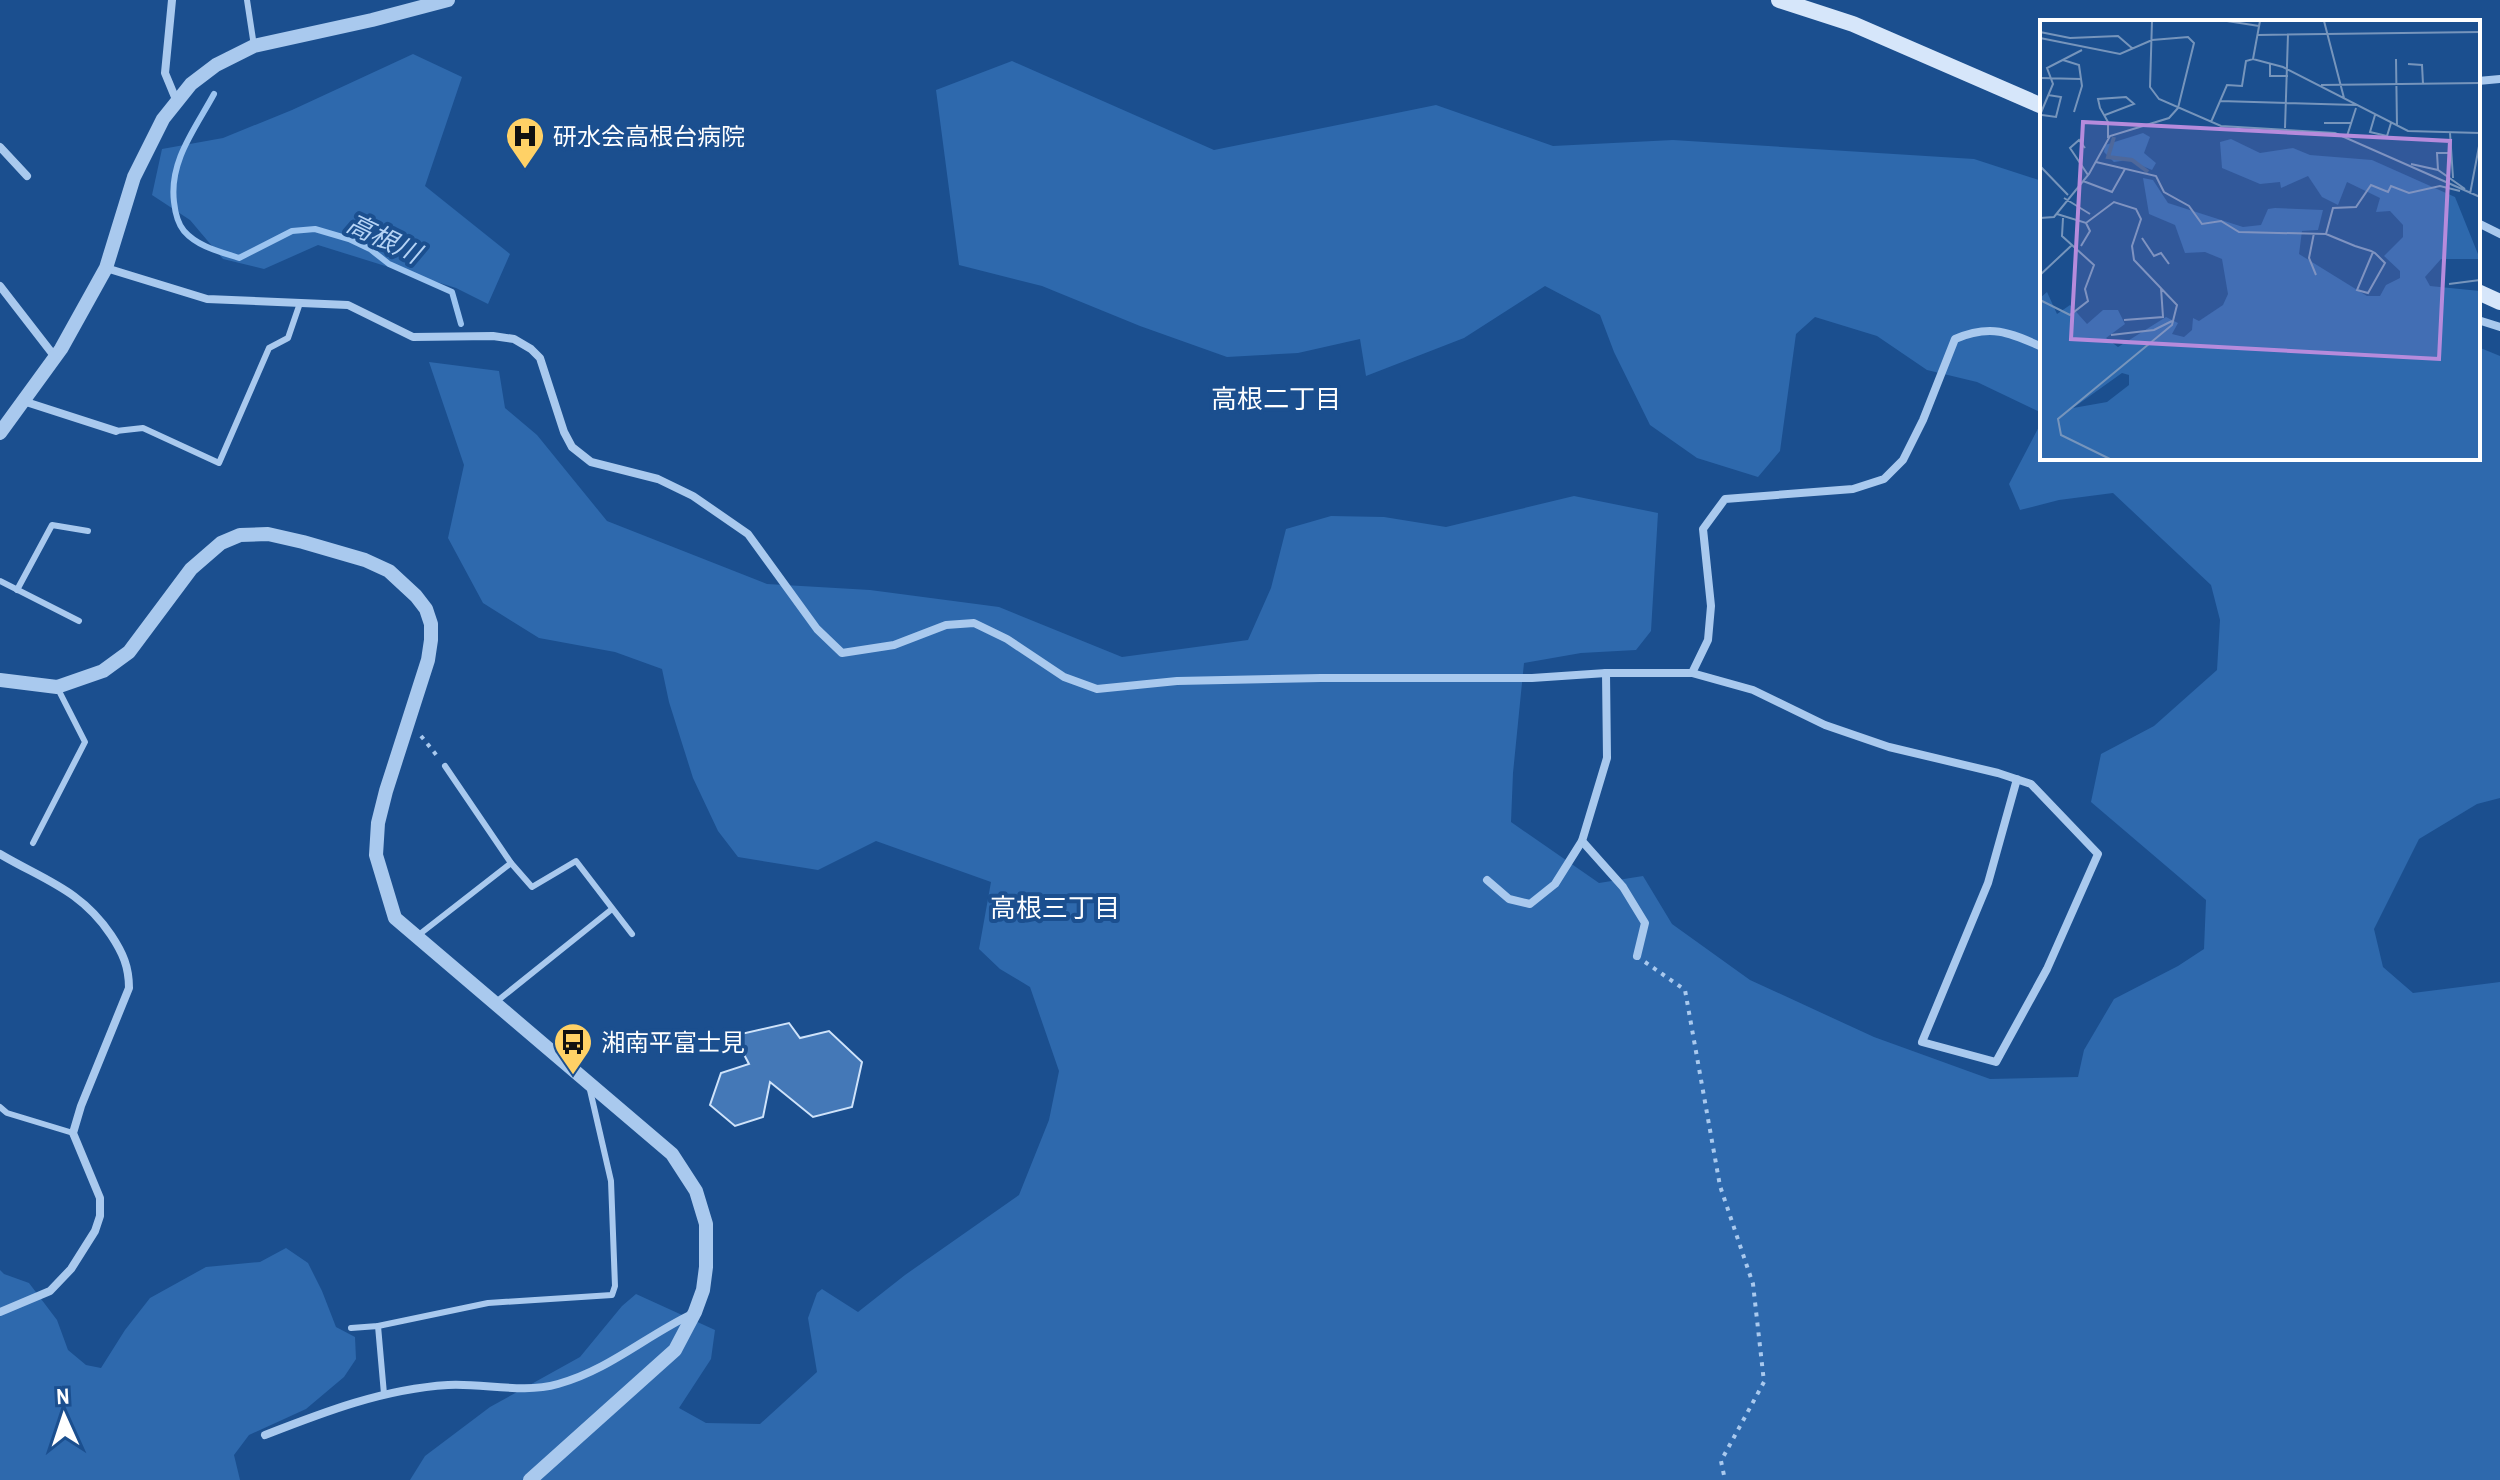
<svg xmlns="http://www.w3.org/2000/svg" width="2500" height="1480" font-family="'Archivo Narrow','Noto Sans JP',sans-serif">
<style>
.green{fill:#2e69ad}
.lines{fill:none;stroke-linecap:round;stroke-linejoin:round}
.stream{stroke:#9cc4f0;stroke-width:6}
.building{fill:#4478b7;stroke:#cfe3fa;stroke-width:2}
.path{stroke:#a9c9ee;stroke-width:4;stroke-dasharray:4 6;stroke-linecap:butt}
.service{stroke:#a9c9ee;stroke-width:6}
.minor{stroke:#a9c9ee;stroke-width:8}
.tertiary{stroke:#a9c9ee;stroke-width:14}
.secondary{stroke:#d6e6fa;stroke-width:16}
.labels{text-anchor:middle;dominant-baseline:central;stroke-width:8;stroke-linejoin:round;paint-order:stroke}
.poi-label{font-size:24px;fill:#fff;stroke:#1b4f8f;text-anchor:start}
.water-label{font-size:26px;font-style:italic;fill:#b5d3f5;stroke:#1b4f8f}
.neighbourhood-label{font-size:26px;fill:#fff;stroke:#1b4f8f}
.inset-river{fill:none;stroke:#3c6290;stroke-width:4}
.inset-road{fill:none;stroke:#7695bc;stroke-width:2}
.view{fill:#b68bdc;fill-opacity:0.15;stroke:#b68bdc;stroke-width:4}
.inset-edge{fill:none;stroke:#fff;stroke-width:4}
</style>
<rect width="100%" height="100%" fill="#1b4f8f"/>
<g class="green">
<polygon points="413,54 462,77 425,186 510,254 488,304 456,288 318,245 264,269 223,259 190,220 152,195 162,149 223,138 292,110"/>
<polygon points="1012,61 1214,150 1436,105 1553,146 1673,140 1974,159 2042,181 2042,413 1977,382 1927,370 1877,336 1815,317 1796,334 1780,451 1758,477 1697,458 1650,425 1614,352 1600,315 1545,286 1464,338 1366,376 1360,339 1298,353 1227,357 1140,326 1042,286 959,265 936,90"/>
<polygon points="2478,347 2500,356 2500,798 2477,804 2419,839 2374,929 2383,967 2413,993 2500,982 2500,1480 410,1480 425,1456 490,1407 580,1357 622,1306 636,1294 715,1330 711,1359 679,1408 706,1423 760,1424 817,1372 808,1318 817,1293 822,1289 858,1312 905,1275 1019,1195 1049,1120 1059,1071 1030,987 1000,969 979,949 991,882 876,841 818,870 738,857 718,831 693,778 669,702 662,669 615,652 539,638 483,603 448,538 464,465 429,362 499,371 505,408 537,435 607,521 767,584 870,590 999,607 1122,657 1248,640 1271,588 1286,529 1331,516 1384,517 1446,527 1574,496 1658,513 1651,631 1636,650 1581,653 1524,663 1513,773 1511,822 1599,883 1643,876 1672,924 1750,980 1874,1037 1990,1079 2078,1077 2084,1050 2114,999 2178,966 2204,949 2206,900 2091,802 2101,754 2154,726 2217,670 2220,620 2211,585 2113,493 2059,500 2020,510 2009,484 2042,421 2042,458 2478,458"/>
<polygon points="286,1248 308,1263 322,1291 336,1327 355,1337 356,1359 344,1377 306,1409 249,1435 234,1455 240,1480 0,1480 0,1270 4,1274 29,1283 57,1320 68,1350 86,1365 101,1368 125,1330 150,1298 206,1267 260,1262"/>
</g>
<g class="lines">
<path class="stream" d="M214,94C195,129 169,161 174,202C175,211 178,224 184,231C198,247 221,252 239,258L292,231L315,229L349,239L370,249L389,264L452,292L461,324"/>
</g>
<polygon class="building" points="789,1023 800,1038 829,1031 862,1062 852,1107 813,1117 770,1082 763,1117 735,1126 710,1105 721,1073 749,1064 740,1047 741,1034"/>
<g class="lines">
<g class="path">
<polyline points="421,736 438,757"/>
<polyline points="1645,962 1685,990 1720,1186 1753,1284 1764,1382 1721,1461 1725,1480"/>
</g>
<g class="service">
<polyline points="247,0 254,46"/>
<polyline points="116,431 143,428 219,463 269,348 288,338 300,303"/>
<polyline points="0,581 79,621"/>
<polyline points="17,590 52,525 88,531"/>
<polyline points="445,766 511,863 532,887 576,861 632,934"/>
<polyline points="33,843 85,742 57,687"/>
<polyline points="416,937 511,863"/>
<polyline points="496,1002 612,909"/>
<polyline points="0,1107 7,1113 73,1133"/>
<polyline points="378,1326 384,1394"/>
<polyline points="351,1328 378,1326 488,1303 612,1295 615,1286 611,1181 590,1090"/>
</g>
<g class="minor">
<polyline points="172,0 165,73 177,102"/>
<polyline points="2478,81 2500,79"/>
<polyline points="0,147 27,176"/>
<polyline points="2478,223 2500,234"/>
<path d="M106,268L207,299L348,305L413,337L493,336L514,339L531,349L540,358L564,432L572,447L591,462L658,479L693,496L748,534L817,629L842,653L894,645L946,625L974,623L1007,639L1064,677L1097,689L1177,681L1321,678H1532L1606,673H1692L1708,640L1711,606L1703,529L1725,499L1853,489L1884,479L1903,460L1923,420L1955,339C1990,324 2009,332 2042,347"/>
<polyline points="0,286 55,357"/>
<polyline points="2478,320 2500,327"/>
<polyline points="23,401 116,431"/>
<polyline points="1606,673 1607,758 1582,841 1623,887 1645,923 1637,956"/>
<polyline points="1692,673 1753,690 1825,725 1889,747 1998,773 2031,784 2098,854 2047,969 1996,1062 1922,1042 1988,883 2017,779"/>
<path d="M0,854C44,880 81,890 111,935C123,953 129,967 129,988L81,1106L73,1133L100,1198V1216L95,1231L71,1269L50,1291L0,1312"/>
<polyline points="1487,880 1509,899 1530,904 1555,884 1582,841"/>
<path d="M265,1435C324,1412 383,1389 448,1385C484,1383 523,1394 558,1384C609,1370 647,1335 694,1313"/>
</g>
<g class="tertiary">
<polyline points="0,433 61,349 106,268 134,177 163,119 191,84 216,65 254,46 372,20 448,0"/>
<polyline points="0,680 57,687 103,671 129,652 191,569 221,543 240,535 268,534 303,542 365,560 389,571 416,596 426,609 431,624 431,640 428,660 386,791 378,823 376,855 395,918 672,1154 696,1191 706,1224 706,1267 703,1290 695,1312 675,1350 530,1480"/>
</g>
<g class="secondary">
<polyline points="1779,0 1853,24 2042,106"/>
<polyline points="2478,292 2500,302"/>
</g>
</g>
<defs>
<g id="hospital-pin" transform="scale(2)"><path d="M0 17L-7.5 6A9.5 9.5 0 1 1 7.5 6Z" fill="#ffd166" stroke="#1b4f8f"/><path d="M-5-5h3v3.5h4V-5h3V5h-3V1.5h-4V5h-3Z" fill="#111"/></g>
<g id="bus-pin" transform="scale(2)"><path d="M0 17L-7.5 6A9.5 9.5 0 1 1 7.5 6Z" fill="#ffd166" stroke="#1b4f8f"/><path d="M-5-6H5V4H4V6H2V4H-2V6H-4V4H-5ZM-3.5-4V0h7V-4ZM-3.5 1.2v1.5H-2V1.2ZM2 1.2v1.5H3.5V1.2Z" fill="#111"/></g>
</defs>
<g fill-rule="evenodd">
<use href="#hospital-pin" x="525" y="136"/>
<use href="#bus-pin" x="573" y="1042"/>
</g>
<g class="labels">
<g class="poi-label">
<text x="553" y="136">研水会高根台病院</text>
<text x="601" y="1042">湘南平富士見</text>
</g>
<g class="water-label">
<text transform="translate(384 238) rotate(26)">高根川</text>
</g>
<g class="neighbourhood-label">
<text x="1276" y="398">高根二丁目</text>
<text x="1055" y="907">高根三丁目</text>
</g>
</g>
<g transform="translate(2040 20)">
<rect width="440" height="440" fill="#1b4f8f"/>
<path d="M103,113L110,117L104,133L116,143L112,150L88,140L74,142L64,132L65,125ZM191,119L220,133L253,128L270,135L332,140L415,177L440,239H401L385,257L390,266L440,271V439H0V278L7,272L17,294L30,285L47,304L63,290H78L85,304L66,318L78,327L126,297L138,303L132,314L144,317L152,310L153,298L159,301L183,285L188,274L182,239L165,232L145,233L135,205L109,194L103,158L113,160L128,183L203,207L221,205L228,189L235,188L283,190L278,210L262,211L259,234L327,276H340L346,265L360,258V251L344,236L363,217V205L350,191L336,192L340,178L307,162L298,185L282,177L268,156L241,168L240,162L220,164L182,148L180,122ZM82,353L89,355V365L67,382L33,388Z" fill="#2e69ad" fill-rule="evenodd"/>
<path class="inset-river" d="M74,117L68,137L92,140L108,152"/>
<path class="inset-road" d="M112,1L110,67L119,79L181,106L295,113L440,177M187,1L219,6M284,1L304,78M0,12L30,18L78,16L93,29M218,15L440,12M0,18L80,34L112,20L148,17L154,23L138,88L129,98L70,116L49,154L14,197L0,198M213,39L220,1M356,39L357,106M23,40L39,45L42,66L34,92M230,43V56H248M368,44L382,45L383,64M0,58L41,59M281,65L440,63M180,81L316,85M0,95L13,64L7,48L42,30M2,95L16,97L21,77L8,75M65,95L94,84L86,77L58,79L60,88L68,102V118M335,95L330,112L347,116L351,103M171,102L187,65L202,66L206,41L213,39L243,47L368,111L440,113M284,103H311M245,108L248,14M410,113L413,158M307,116L316,88M45,128L39,120L30,128L48,155M56,142L116,156L124,172L149,186L162,204L181,201L199,212L286,214L293,188L316,187L331,165L348,172L351,166L369,173L400,166L420,171M371,144L398,150L425,169M0,146L28,175M398,150L397,133H411M43,161L72,172L85,149M430,174L440,121M24,178L50,194M17,194L46,203L74,182L96,189L101,199L92,226L94,240L137,285L132,305L18,399L21,415L70,439M274,213L269,238L276,255M286,214L315,226L331,231L335,233L345,243L328,273L317,270L333,232M102,218L114,236L121,233L129,244M41,226L50,211L46,203M0,255L32,225M409,264L440,260M0,280L30,295L48,281L45,269L54,245L22,216L23,198M84,300L123,297L121,268M71,315L114,310L132,301"/>
<path class="view" d="M43,102L410,121L399,339L31,319Z"/>
<rect width="440" height="440" class="inset-edge"/>
</g>
<g transform="translate(64 1416) rotate(357)" stroke="#1b4f8f" stroke-width="6" paint-order="stroke">
<path d="M0-6L14 30L0 20L-14 30Z" fill="#ffffff"/>
<text y="-12" font-size="22" font-weight="bold" text-anchor="middle" fill="#ffffff">N</text>
</g>
</svg>
